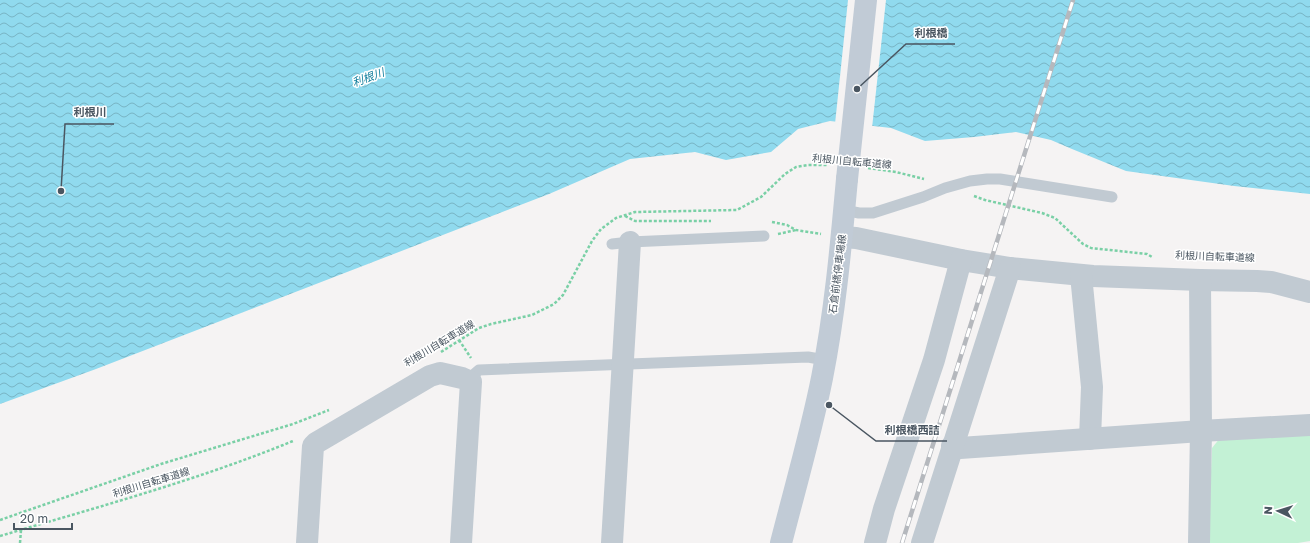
<svg xmlns="http://www.w3.org/2000/svg" width="1310" height="543" font-family="'Golos Text','Noto Sans JP',sans-serif">
<style>
.green{fill:#c3f1d5}
.water{fill:url(#water-waves)}
.pier{fill:#f5f3f3}
.lines{fill:none;stroke-linecap:round;stroke-linejoin:round}
.path{stroke:#7ad0a6;stroke-width:2.5;stroke-dasharray:3 2;stroke-linecap:butt}
.service{stroke:#c1cad2;stroke-width:11}
.minor{stroke:#c1cad2;stroke-width:22}
.secondary{stroke:#c1cbd6;stroke-width:22}
.rail-casing{stroke:#b5b8bd;stroke-width:4.5}
.rail{stroke:#fff;stroke-width:3;stroke-dasharray:9;stroke-linecap:butt}
.secondary-bridge{stroke:#c1cbd6;stroke-width:22}
.labels{text-anchor:middle;dominant-baseline:central;stroke-width:3;stroke-linejoin:round;paint-order:stroke}
.street-label{font-size:10px;fill:#4a5661;stroke:#fff}
.water-label{font-size:11px;font-style:italic;fill:#0c7c9b;stroke:#fff}
.leader{fill:none;stroke:#4a5661;stroke-width:1.5}
.callout-dot{fill:#4a5661;stroke:#fff;stroke-width:1.5}
.callout-label{font-size:11px;text-anchor:middle;font-weight:bold;fill:#4a5661;stroke:#fff;stroke-width:3;stroke-linejoin:round;paint-order:stroke}
</style>
<defs>
<pattern id="water-waves" width="16" height="10" patternUnits="userSpaceOnUse"><rect width="16" height="10" fill="#90daee"/><path d="M0 5q4-4 8 0t8 0" fill="none" stroke="#78b4c4"/></pattern>
</defs>
<rect width="100%" height="100%" fill="#f5f3f3"/>
<polygon class="green" points="1310,432 1310,541 1298,543 1208,543 1212,448 1220,438"/>
<polygon class="water" points="0,0 1310,0 1310,194 1234,186 1126,171 1072,149 1051,140 1016,132 974,137 925,141 891,128 830,121 798,129 771,152 726,160 695,152 630,159 549,194 96,369 0,404"/>
<polygon class="pier" points="848,0 886,0 872,128 835,124"/>
<g class="lines">
<g class="path">
<polyline points="868,168 896,172 924,179"/>
<polyline points="974,196 985,200 1042,213 1055,218 1083,244 1091,248 1147,254 1152,257"/>
<polyline points="625,216 635,221 711,221"/>
<polyline points="772,222 787,225 796,230 821,234"/>
<polyline points="778,234 796,230"/>
<polyline points="459,340 471,358"/>
<polyline points="441,352 479,328 491,324 532,315 554,304 563,295 592,241 601,229 616,218 635,212 737,210 761,197 785,174 796,167 808,165 827,165"/>
<polyline points="0,520 161,464 293,424 329,410"/>
<path d="M0,536C98,507 198,480 293,441"/>
<polyline points="20,543 21,530"/>
</g>
<g class="service">
<polyline points="844,210 859,213 873,213 923,197 945,188 970,181 987,179 1000,179 1112,197"/>
<polyline points="612,244 630,242 764,236"/>
<polyline points="471,382 472,376 479,370 808,357 825,360"/>
</g>
<g class="minor">
<polyline points="842,237 856,238 961,260 1010,268 1093,276 1200,280 1257,281 1271,282 1310,292"/>
<polyline points="1081,275 1092,387 1090,439"/>
<polyline points="952,446 960,448 1201,431 1310,425"/>
<polyline points="307,543 313,446 316,443 430,376 440,373 462,378 471,382 461,543"/>
<polyline points="612,543 630,242"/>
<polyline points="875,543 884,509 934,360 961,260"/>
<polyline points="922,543 1010,268"/>
<polyline points="1199,543 1201,431 1200,280"/>
</g>
<path class="secondary" d="M781,543C795,488 811,433 822,378C835,313 841,245 847,179"/>
<g class="rail-casing">
<polyline id="rail" points="902,543 1073,0"/>
</g>
<use href="#rail" class="rail"/>
<polyline class="secondary-bridge" points="847,179 866,0"/>
</g>
<g class="labels">
<g class="street-label">
<text transform="translate(852 161) rotate(5)">利根川自転車道線</text>
<text transform="translate(1215 256) rotate(2)">利根川自転車道線</text>
<text transform="translate(837 274) rotate(-83)">石倉前橋停車場線</text>
<text transform="translate(439 343) rotate(-31)">利根川自転車道線</text>
<text transform="translate(151 482) rotate(-17)">利根川自転車道線</text>
</g>
<g class="water-label">
<text transform="translate(368 77) rotate(-20)">利根川</text>
</g>
</g>
<path class="leader" d="M857 89L906 44H955M61 191L65 124H114M829 405L876 441H947"/>
<g class="callout-dot">
<circle cx="857" cy="89" r="4"/>
<circle cx="61" cy="191" r="4"/>
<circle cx="829" cy="405" r="4"/>
</g>
<g class="callout-label">
<text x="931" y="37">利根橋</text>
<text x="90" y="116">利根川</text>
<text x="912" y="434">利根橋西詰</text>
</g>
<g transform="translate(1278 511) rotate(274)" stroke="#ffffff" stroke-width="3" paint-order="stroke">
<path d="M0-3L7 15L0 10L-7 15Z" fill="#4a5661"/>
<text y="-6" font-size="11" font-weight="bold" text-anchor="middle" fill="#4a5661">N</text>
</g>
<path d="M14 523v6h58v-6" fill="none" stroke="#4a5661" stroke-width="2"/>
<text x="20" y="523" font-size="12" fill="#4a5661" stroke="#ffffff" stroke-width="3" paint-order="stroke">20 m</text>
</svg>
